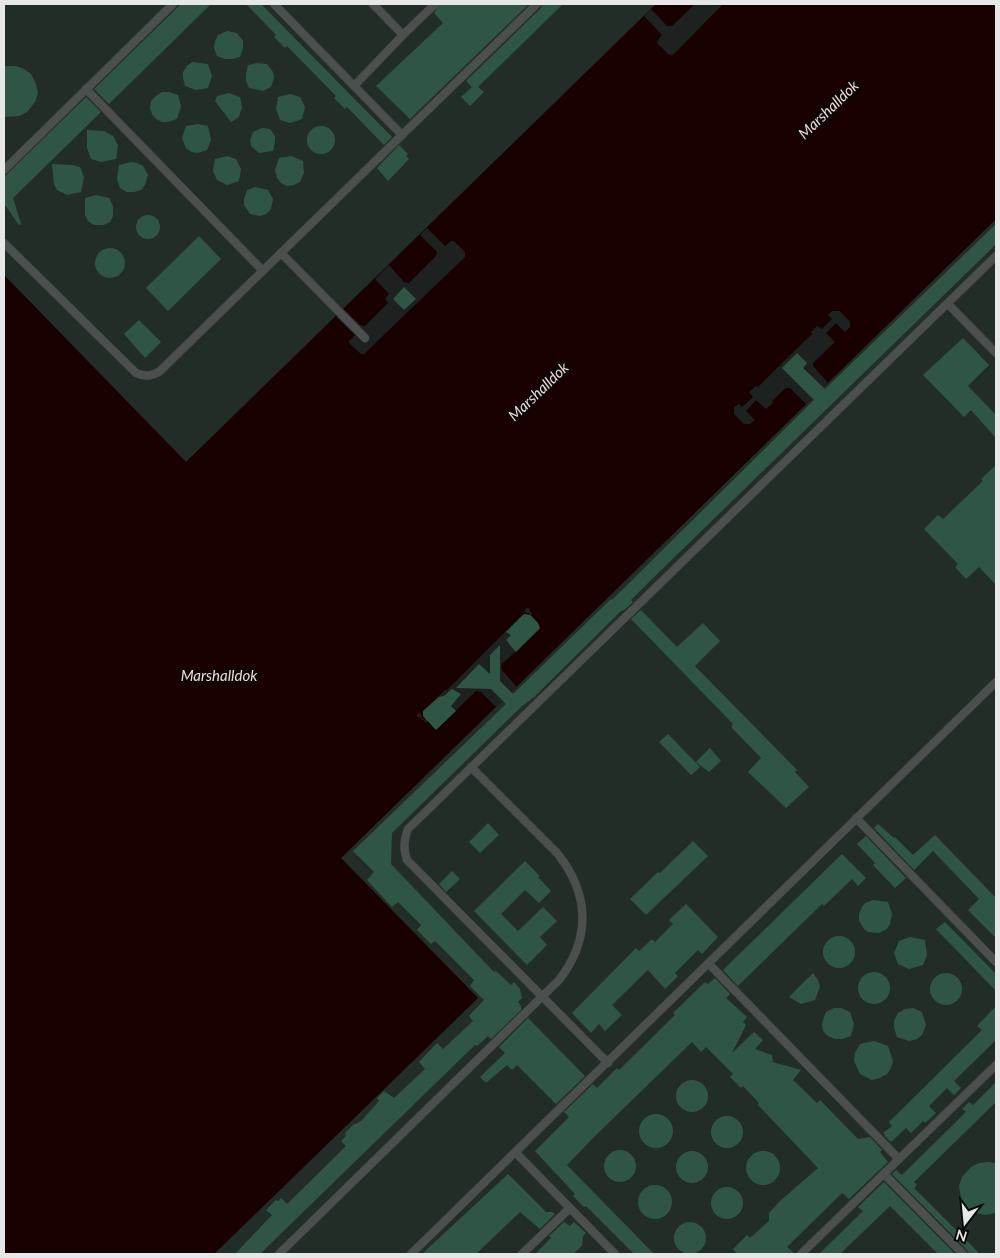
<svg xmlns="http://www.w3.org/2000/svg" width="1000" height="1258" font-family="Lato,sans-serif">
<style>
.built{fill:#232d28}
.water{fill:#190001}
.pier{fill:#1d211f}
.building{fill:#2f5645}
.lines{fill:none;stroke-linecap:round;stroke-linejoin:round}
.lane-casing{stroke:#393c3a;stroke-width:9}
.lane{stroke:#4b4f4d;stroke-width:8}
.labels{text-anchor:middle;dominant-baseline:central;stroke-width:4;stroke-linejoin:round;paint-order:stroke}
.water-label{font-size:15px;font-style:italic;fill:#f5d7d5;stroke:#090a0a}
</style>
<rect width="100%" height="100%" fill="#1d211f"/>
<g class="built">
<polygon points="4,4 656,4 186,462 4,275"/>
<polygon points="996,219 996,1254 214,1254 478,998 341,858"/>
</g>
<polygon class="water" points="656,4 996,4 996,219 341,858 478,998 214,1254 4,1254 4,275 186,462"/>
<g class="pier">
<polygon points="695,4 723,4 677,51 672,55 668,54 657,43 658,40 662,35 644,16 651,9 667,26 672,26"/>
<polygon points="427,228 445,246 451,241 454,241 465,252 465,257 364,354 361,354 349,343 349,341 355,335 336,317 344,309 360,325 365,326 388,303 385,299 389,294 375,279 389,265 404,282 409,283 436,256 437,252 420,235"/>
<polygon points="832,311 840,311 850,322 850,327 845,332 836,323 826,333 835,342 813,363 813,366 828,383 806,404 790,388 786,388 772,401 773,403 766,409 756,400 746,411 755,420 750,424 744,424 734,414 734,407 739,404 742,407 753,397 749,392 756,386 758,387 787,358 812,334 811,332 817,326 822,329 832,319 828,315"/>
<polygon points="528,607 532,614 531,615 538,623 539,630 501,665 502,670 517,687 496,707 481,692 476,691 438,728 436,729 428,721 426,723 421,718 416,716 420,712 421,716 426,721 423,716 423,711 445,690 447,690 519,618 524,614 530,615 524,611"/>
</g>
<g class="building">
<polygon points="181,4 211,4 109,104 94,89"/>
<polygon points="246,4 261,4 392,137 384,145 347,107 345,109 334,98 336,96 287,46 285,48 274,37 276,35"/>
<polygon points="440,4 529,4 410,119 376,86 443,23 434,13"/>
<polygon points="542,4 563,4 478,87 484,92 470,106 461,97 472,87 466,81 541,8"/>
<polygon points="227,31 237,33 243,41 243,48 240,57 232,59 225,59 217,56 214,48 215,41 218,35"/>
<polygon points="192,62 208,64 212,76 208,88 196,90 185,86 183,78 183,72 187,66"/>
<polygon points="257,63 267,64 273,72 274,78 271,87 263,91 249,88 246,81 246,74 248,65"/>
<polygon points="4,66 16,66 24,69 31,74 36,84 38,93 35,102 27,112 19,116 4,117"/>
<polygon points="162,92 169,92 178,95 181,107 177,119 168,122 162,122 156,119 152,114 150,108 151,101 156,96"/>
<polygon points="229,93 240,97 242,107 239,117 231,122 215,101 217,96"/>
<polygon points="290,94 300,97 305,107 302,119 290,123 280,120 276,109 278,97"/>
<polygon points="86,97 101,112 13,198 21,224 19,225 5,205 4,207 4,177"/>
<polygon points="198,124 208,126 211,140 207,150 198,153 191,152 186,148 182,138 186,126"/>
<circle cx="321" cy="140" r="14"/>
<polygon points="262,128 270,129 275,136 275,141 273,151 259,153 251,146 250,141 253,132"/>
<polygon points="87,130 104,131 113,136 118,145 116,159 101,162 91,159 87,148"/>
<polygon points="399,145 408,154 406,156 409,159 388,181 377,168"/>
<polygon points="227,156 236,159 241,169 239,181 227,185 217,180 213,171 215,159"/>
<polygon points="291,156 303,161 304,173 300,182 294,185 287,186 281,183 277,178 275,170 279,158"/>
<polygon points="131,162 137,163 143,166 148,175 145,185 141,190 134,192 127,192 120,188 117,179 119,165"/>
<polygon points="52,164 72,165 80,167 84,177 81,192 67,195 57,190 54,184"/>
<polygon points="255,187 268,190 273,199 271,209 266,214 260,216 250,214 244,205 244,199 247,190"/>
<polygon points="96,195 109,198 113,206 113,216 110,222 104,225 94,225 88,221 85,215 85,198"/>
<circle cx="148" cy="227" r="12"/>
<polygon points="996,224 996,244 983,257 652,579 631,600 633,602 623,611 622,610 534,697 521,707 392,833 391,864 494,972 496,971 511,985 514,982 520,989 522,998 518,1002 521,1006 521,1010 491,1039 488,1036 477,1046 475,1045 260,1254 235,1254 272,1215 266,1210 276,1200 278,1201 281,1198 287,1204 346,1146 341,1141 346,1136 345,1133 354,1124 356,1124 362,1120 379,1101 377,1098 384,1091 394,1098 425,1069 419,1062 437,1043 443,1049 473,1021 469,1016 484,1000 470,986 474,980 435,941 431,944 417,930 421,925 398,902 392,907 367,880 374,872 353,851 506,704 491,689 456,688 479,664 490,674 490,655 500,645 500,681 513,694 611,599 612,600 814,400 782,368 797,353 807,363 803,368 825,389"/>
<polygon points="199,236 221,259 168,311 146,288"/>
<circle cx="110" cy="263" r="15"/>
<polygon points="404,287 416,299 404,310 393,299"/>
<polygon points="139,320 161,342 145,358 124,334"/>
<polygon points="963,338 989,365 968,386 996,415 996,438 971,410 964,417 923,375"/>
<polygon points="996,465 996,585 979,567 966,579 955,567 958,564 924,529 938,515 943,519 983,481 981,479"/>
<polygon points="641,610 677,647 703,623 720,641 695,666 797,770 795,772 809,787 786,808 748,772 761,758 731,727 733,724 631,619"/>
<polygon points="524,614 530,615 538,623 540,628 516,652 506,640 511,635 506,632"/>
<polygon points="452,689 461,694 451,706 456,711 436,730 423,716 423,711 439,697 444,696"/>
<polygon points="668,734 700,767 691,775 659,742"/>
<polygon points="710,748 721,761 709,772 696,762"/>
<polygon points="488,823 499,835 480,853 469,842"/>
<polygon points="878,824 894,838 895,837 913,855 935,835 996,898 996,938 968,910 979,899 933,851 914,870 874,828"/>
<polygon points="866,836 906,878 895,888 873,865 875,863 857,844"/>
<polygon points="693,841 708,856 646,915 630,899 658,872 660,873"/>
<polygon points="842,854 866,878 858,886 852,879 824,906 822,904 738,986 723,970"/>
<polygon points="525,861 540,876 538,877 551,891 539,903 525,890 501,914 518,931 543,907 557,921 540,937 547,945 527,965 474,911"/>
<polygon points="452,871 460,879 446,892 439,884"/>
<polygon points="873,900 888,902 892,914 890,924 887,929 879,933 868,932 864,929 859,921 859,914 862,907 865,903"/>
<polygon points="686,904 718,937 702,954 698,950 675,973 678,976 665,989 648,970 612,1005 622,1015 605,1031 599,1024 591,1033 572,1013 636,948 639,951 652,939 655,942 673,924 669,920"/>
<polygon points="945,922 996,974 996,991 936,929"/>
<circle cx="839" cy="952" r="16"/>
<polygon points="910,937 925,940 927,955 923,965 909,969 898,964 894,953 899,941"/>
<circle cx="874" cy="988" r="16"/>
<circle cx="946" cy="989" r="16"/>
<polygon points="813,973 818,980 820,987 815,1000 801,1004 789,997"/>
<polygon points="715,978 730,994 726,998 747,1017 743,1022 746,1025 732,1053 754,1032 763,1040 755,1049 772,1055 773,1062 801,1070 793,1080 817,1103 820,1100 858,1139 870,1137 882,1150 880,1152 888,1162 849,1199 842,1193 787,1247 795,1254 737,1254 733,1249 747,1235 750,1238 769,1221 769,1213 780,1201 818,1168 758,1105 759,1103 743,1086 741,1088 730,1077 733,1074 706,1047 701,1052 692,1042 594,1137 567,1165 654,1254 634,1254 586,1206 584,1207 573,1196 575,1194 535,1151 569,1117 564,1112 593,1084 597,1088 617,1068 619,1070 675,1015 673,1013 705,982 708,984"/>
<polygon points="996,1006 996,1040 954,1081 961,1088 954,1095 947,1088 929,1106 936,1113 925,1123 923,1121 911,1133 906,1128 891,1142 884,1135 886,1135 883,1133 892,1126 889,1122 982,1030 977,1026"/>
<polygon points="834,1008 841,1008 850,1012 854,1024 851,1036 842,1039 835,1039 828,1036 823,1031 822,1024 824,1017 826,1012"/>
<polygon points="913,1008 922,1012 926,1025 922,1035 917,1039 909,1041 897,1037 894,1028 894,1021 898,1013 905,1009"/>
<polygon points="528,1018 585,1076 556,1104 517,1065 512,1070 507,1065 486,1083 480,1077 505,1053 499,1047"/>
<polygon points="874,1041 888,1046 893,1061 891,1068 887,1074 880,1078 872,1080 860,1074 854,1061 855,1053 860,1044"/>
<circle cx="692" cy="1096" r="16"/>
<polygon points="996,1082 996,1102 914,1182 917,1185 914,1188 980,1254 968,1254 967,1250 892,1174 896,1170 902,1175 966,1112 962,1109 969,1102 973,1105"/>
<circle cx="656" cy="1131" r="17"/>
<circle cx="727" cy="1132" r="16"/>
<circle cx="620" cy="1166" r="16"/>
<circle cx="692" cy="1167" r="16"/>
<circle cx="763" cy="1168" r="17"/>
<polygon points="988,1162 996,1163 996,1213 985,1215 972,1212 965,1206 961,1198 959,1186 962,1177 971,1167 979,1163"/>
<polygon points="508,1174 546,1212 552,1212 555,1214 540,1229 520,1212 476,1254 422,1254"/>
<polygon points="884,1182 955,1254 938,1254 890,1206 840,1254 819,1254 863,1211 858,1207"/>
<circle cx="655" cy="1202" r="17"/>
<circle cx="727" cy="1203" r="16"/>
<circle cx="690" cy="1238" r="16"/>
<polygon points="564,1222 570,1226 574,1222 586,1233 583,1236 582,1246 573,1254 535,1254 551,1238 549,1236"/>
</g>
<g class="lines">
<g class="lane-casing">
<g id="lane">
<polyline points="274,4 402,135 537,4"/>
<polyline points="403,35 435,4"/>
<polyline points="354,86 403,35 373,4"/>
<polyline points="86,89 263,271"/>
<polyline points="4,170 173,4"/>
<path d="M4,243L136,373C145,377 150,376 159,372L402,135"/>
<polyline points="281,253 365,338"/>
<polyline points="948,304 996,353"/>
<polyline points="856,818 996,962"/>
<polyline points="709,964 899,1159"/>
<path d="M608,1063L407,860C403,848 404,840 408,829L996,256"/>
<polyline points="516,1153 615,1254"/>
<polyline points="884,1174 963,1254"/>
<path d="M279,1254L559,980C591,939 590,894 557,853L471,767"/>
<polyline points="411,1254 996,682"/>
<polyline points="522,1254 570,1208"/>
<polyline points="801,1254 996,1065"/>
</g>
</g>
<use href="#lane" class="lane"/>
</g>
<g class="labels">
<g class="water-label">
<text transform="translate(828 109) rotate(-44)">Marshalldok</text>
<text transform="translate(538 391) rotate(-44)">Marshalldok</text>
<text x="219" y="675">Marshalldok</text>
</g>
</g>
<rect width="1000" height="1258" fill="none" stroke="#e5e8e6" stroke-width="10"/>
<g transform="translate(965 1223) rotate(196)" stroke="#090a0a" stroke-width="4" paint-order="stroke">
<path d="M0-4L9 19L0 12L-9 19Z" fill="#e5e8e6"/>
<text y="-8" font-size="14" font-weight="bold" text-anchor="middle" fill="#e5e8e6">N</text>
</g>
</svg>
